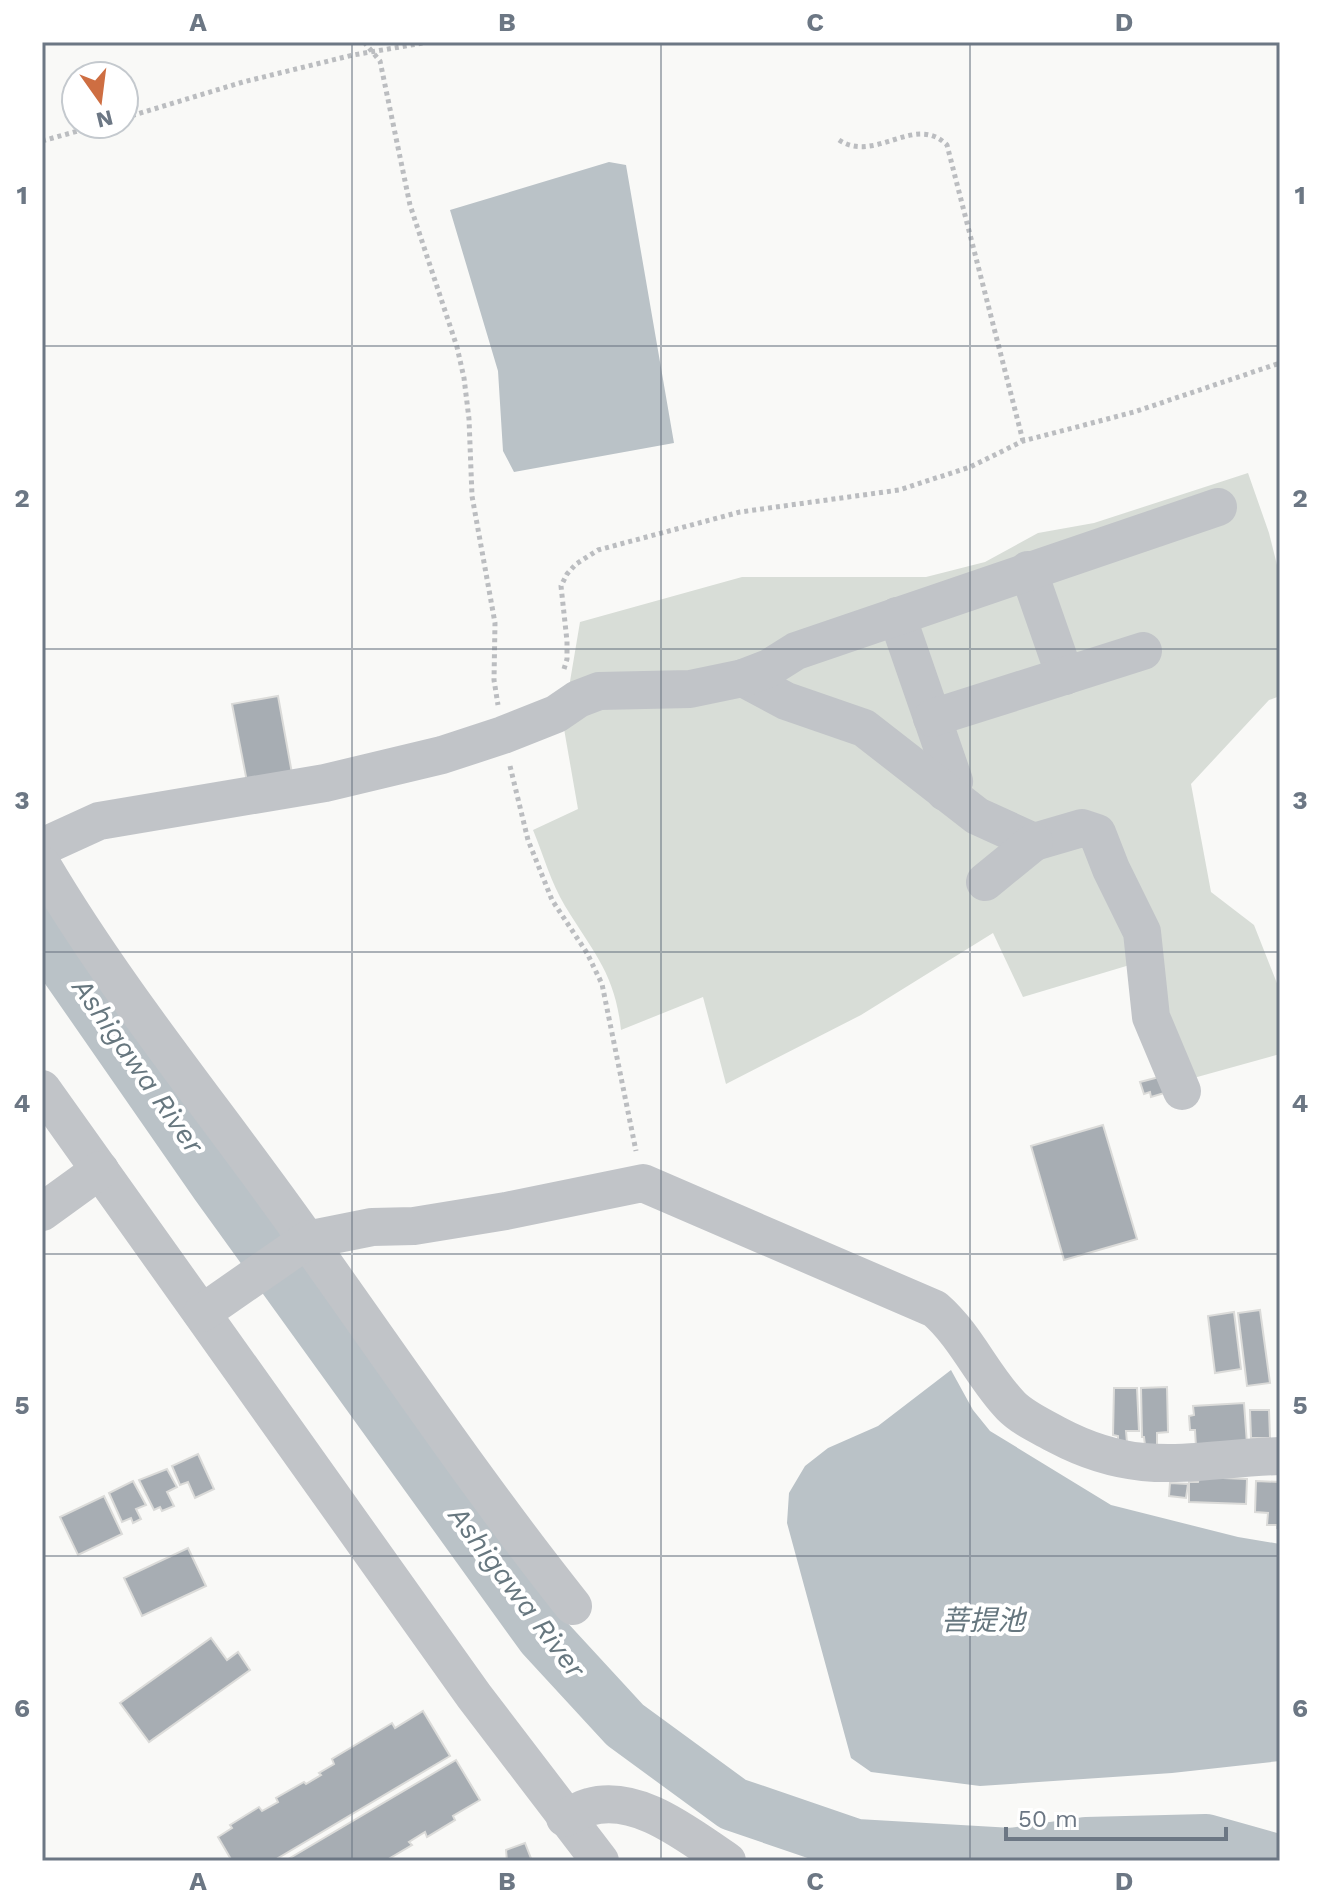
<svg xmlns="http://www.w3.org/2000/svg" width="1322" height="1903" font-family="'Work Sans','Noto Sans JP',sans-serif">
<style>
.green{fill:#d8ddd7}
.water{fill:#bac2c7}
.lines{fill:none;stroke-linecap:round;stroke-linejoin:round}
.river{stroke:#bac2c7;stroke-width:54}
.building{fill:#a7adb3;stroke:#dbdbd9;stroke-width:2}
.path{stroke:#bbbdc0;stroke-width:5;stroke-dasharray:4 4;stroke-linecap:butt}
.minor{stroke:#c1c4c8;stroke-width:38}
.grid{fill:none;stroke:#6c7784;stroke-width:2;stroke-opacity:0.55}
.labels{text-anchor:middle;dominant-baseline:central;stroke-width:8;stroke-linejoin:round;paint-order:stroke}
.water-label{font-size:28px;font-style:italic;fill:#67777f;stroke:#fff}
.neatline{fill:none;stroke:#6c7784;stroke-width:3}
.grid-label{font-size:26px;text-anchor:middle;font-weight:bold;fill:#6c7784}
</style>
<rect width="100%" height="100%" fill="#f9f9f7"/>
<path class="green" d="M1248,473L1269,533L1280,577V696L1269,700L1191,784L1211,892L1254,925L1280,991V1054L1172,1084L1133,964L1023,997L993,933L861,1015L726,1084L703,997L621,1030C615,973 593,952 565,906C551,883 543,854 533,830L578,809L563,723L580,622L742,577H926L985,562L1038,533L1094,523Z"/>
<g class="water">
<polygon points="609,162 626,165 674,443 514,472 503,451 498,371 450,210"/>
<polygon points="951,1370 973,1410 990,1431 1111,1505 1238,1537 1280,1544 1280,1761 1172,1773 980,1786 871,1772 851,1758 787,1523 789,1493 805,1466 828,1448 878,1426"/>
</g>
<g class="lines">
<polyline class="river" points="42,932 217,1184 543,1636 625,1725 733,1804 856,1846 1011,1855 1086,1844 1206,1841 1277,1861"/>
</g>
<g class="building">
<polygon points="278,696 293,779 248,787 232,704"/>
<polygon points="1167,1075 1171,1091 1151,1097 1150,1092 1144,1094 1140,1082"/>
<polygon points="1103,1125 1137,1239 1064,1260 1031,1146"/>
<polygon points="1260,1310 1270,1383 1247,1386 1238,1313"/>
<polygon points="1234,1312 1241,1369 1215,1373 1208,1316"/>
<polygon points="1167,1387 1168,1432 1157,1433 1157,1445 1145,1445 1144,1437 1142,1437 1141,1388"/>
<polygon points="1114,1388 1137,1388 1139,1431 1126,1431 1127,1443 1118,1443 1118,1436 1113,1435"/>
<polygon points="1244,1403 1247,1444 1196,1447 1195,1430 1190,1430 1189,1416 1194,1415 1193,1406"/>
<polygon points="1250,1410 1269,1410 1270,1438 1251,1438"/>
<polygon points="198,1454 214,1489 195,1498 188,1482 180,1485 172,1466"/>
<polygon points="167,1469 177,1487 167,1492 174,1506 162,1511 160,1507 154,1510 139,1480"/>
<polygon points="1199,1477 1247,1479 1246,1504 1189,1502 1189,1482 1198,1482"/>
<polygon points="133,1481 146,1505 136,1509 141,1519 133,1523 131,1518 122,1522 109,1493"/>
<polygon points="1256,1481 1280,1482 1280,1528 1277,1528 1277,1525 1267,1525 1268,1513 1255,1512"/>
<polygon points="1170,1483 1188,1484 1186,1498 1169,1496"/>
<polygon points="104,1496 122,1534 78,1555 60,1517"/>
<polygon points="188,1548 206,1586 142,1616 124,1578"/>
<polygon points="211,1638 227,1660 238,1652 250,1670 149,1742 120,1703"/>
<polygon points="423,1711 450,1756 273,1861 232,1861 218,1837 232,1828 230,1825 259,1807 262,1811 278,1802 276,1798 304,1782 306,1784 321,1775 319,1773 334,1764 332,1759 392,1723 395,1728"/>
<polygon points="456,1760 480,1800 453,1816 455,1820 427,1837 425,1832 409,1842 412,1845 385,1861 285,1861"/>
<polygon points="525,1843 532,1861 507,1861 506,1850"/>
</g>
<g class="lines">
<g class="path">
<polyline points="364,42 380,61 410,205 457,347 464,378 469,419 472,496 495,623 494,680 498,705"/>
<polyline points="124,118 243,82 353,55 429,42"/>
<path d="M839,140C875,164 915,113 947,145L1023,441"/>
<polyline points="42,141 103,124"/>
<polyline points="564,669 567,659 567,641 561,586 567,574 576,564 598,550 740,512 899,490 970,467 1023,441 1134,412 1280,363"/>
<polyline points="510,766 528,840 552,900 587,953 602,984 636,1151"/>
</g>
<g class="minor">
<polyline points="1028,570 1065,676"/>
<polyline points="897,616 954,781 945,792"/>
<polyline points="743,678 786,701 864,728 977,816 1034,842 1082,828 1097,833 1111,869 1142,932 1151,1017 1182,1091"/>
<polyline points="932,718 1143,651"/>
<polyline points="42,847 99,821 325,783 442,755 503,735 556,714 578,699 599,691 690,689 743,678 769,668 796,651 1218,507"/>
<path d="M42,865C120,997 219,1115 307,1240C395,1363 479,1488 573,1606"/>
<polyline points="985,882 1034,842"/>
<polyline points="42,1089 474,1696 600,1861"/>
<polyline points="42,1212 100,1170"/>
<path d="M202,1313L307,1240L372,1227L414,1226L506,1211L643,1183L935,1309C967,1337 982,1376 1011,1406C1024,1419 1041,1426 1057,1435C1140,1479 1193,1459 1280,1456"/>
<path d="M565,1818C573,1815 581,1809 589,1807C638,1793 689,1836 727,1861"/>
</g>
</g>
<path class="grid" d="M352,42V1861M661,42V1861M970,42V1861M42,346H1280M42,649H1280M42,952H1280M42,1254H1280M42,1556H1280"/>
<g class="labels">
<g class="water-label">
<text transform="translate(138 1066) rotate(55)">Ashigawa River</text>
<text transform="translate(517 1592) rotate(53)">Ashigawa River</text>
<text x="983" y="1620">菩提池</text>
</g>
</g>
<rect width="1322" height="1903" fill="none" stroke="#ffffff" stroke-width="88"/>
<g transform="translate(100 100) rotate(166)"><circle r="38" fill="#ffffff" stroke="#c4c9ce" stroke-width="2"/>
<path d="M0-6L14 30L0 20L-14 30Z" fill="#ce6e42"/>
<text y="-12" font-size="22" font-weight="bold" text-anchor="middle" fill="#6c7784">N</text>
</g>
<path d="M1006 1827v12h220v-12" fill="none" stroke="#6c7784" stroke-width="4"/>
<text x="1018" y="1827" font-size="24" fill="#6c7784" stroke="#ffffff" stroke-width="6" paint-order="stroke">50 m</text>
<rect x="44" y="44" width="1234" height="1815" class="neatline"/>
<g class="grid-label">
<text x="198" y="31">A</text>
<text x="507" y="31">B</text>
<text x="815" y="31">C</text>
<text x="1124" y="31">D</text>
<text x="22" y="204">1</text>
<text x="1300" y="204">1</text>
<text x="22" y="507">2</text>
<text x="1300" y="507">2</text>
<text x="22" y="809">3</text>
<text x="1300" y="809">3</text>
<text x="22" y="1112">4</text>
<text x="1300" y="1112">4</text>
<text x="22" y="1414">5</text>
<text x="1300" y="1414">5</text>
<text x="22" y="1717">6</text>
<text x="1300" y="1717">6</text>
<text x="198" y="1890">A</text>
<text x="507" y="1890">B</text>
<text x="815" y="1890">C</text>
<text x="1124" y="1890">D</text>
</g>
</svg>
